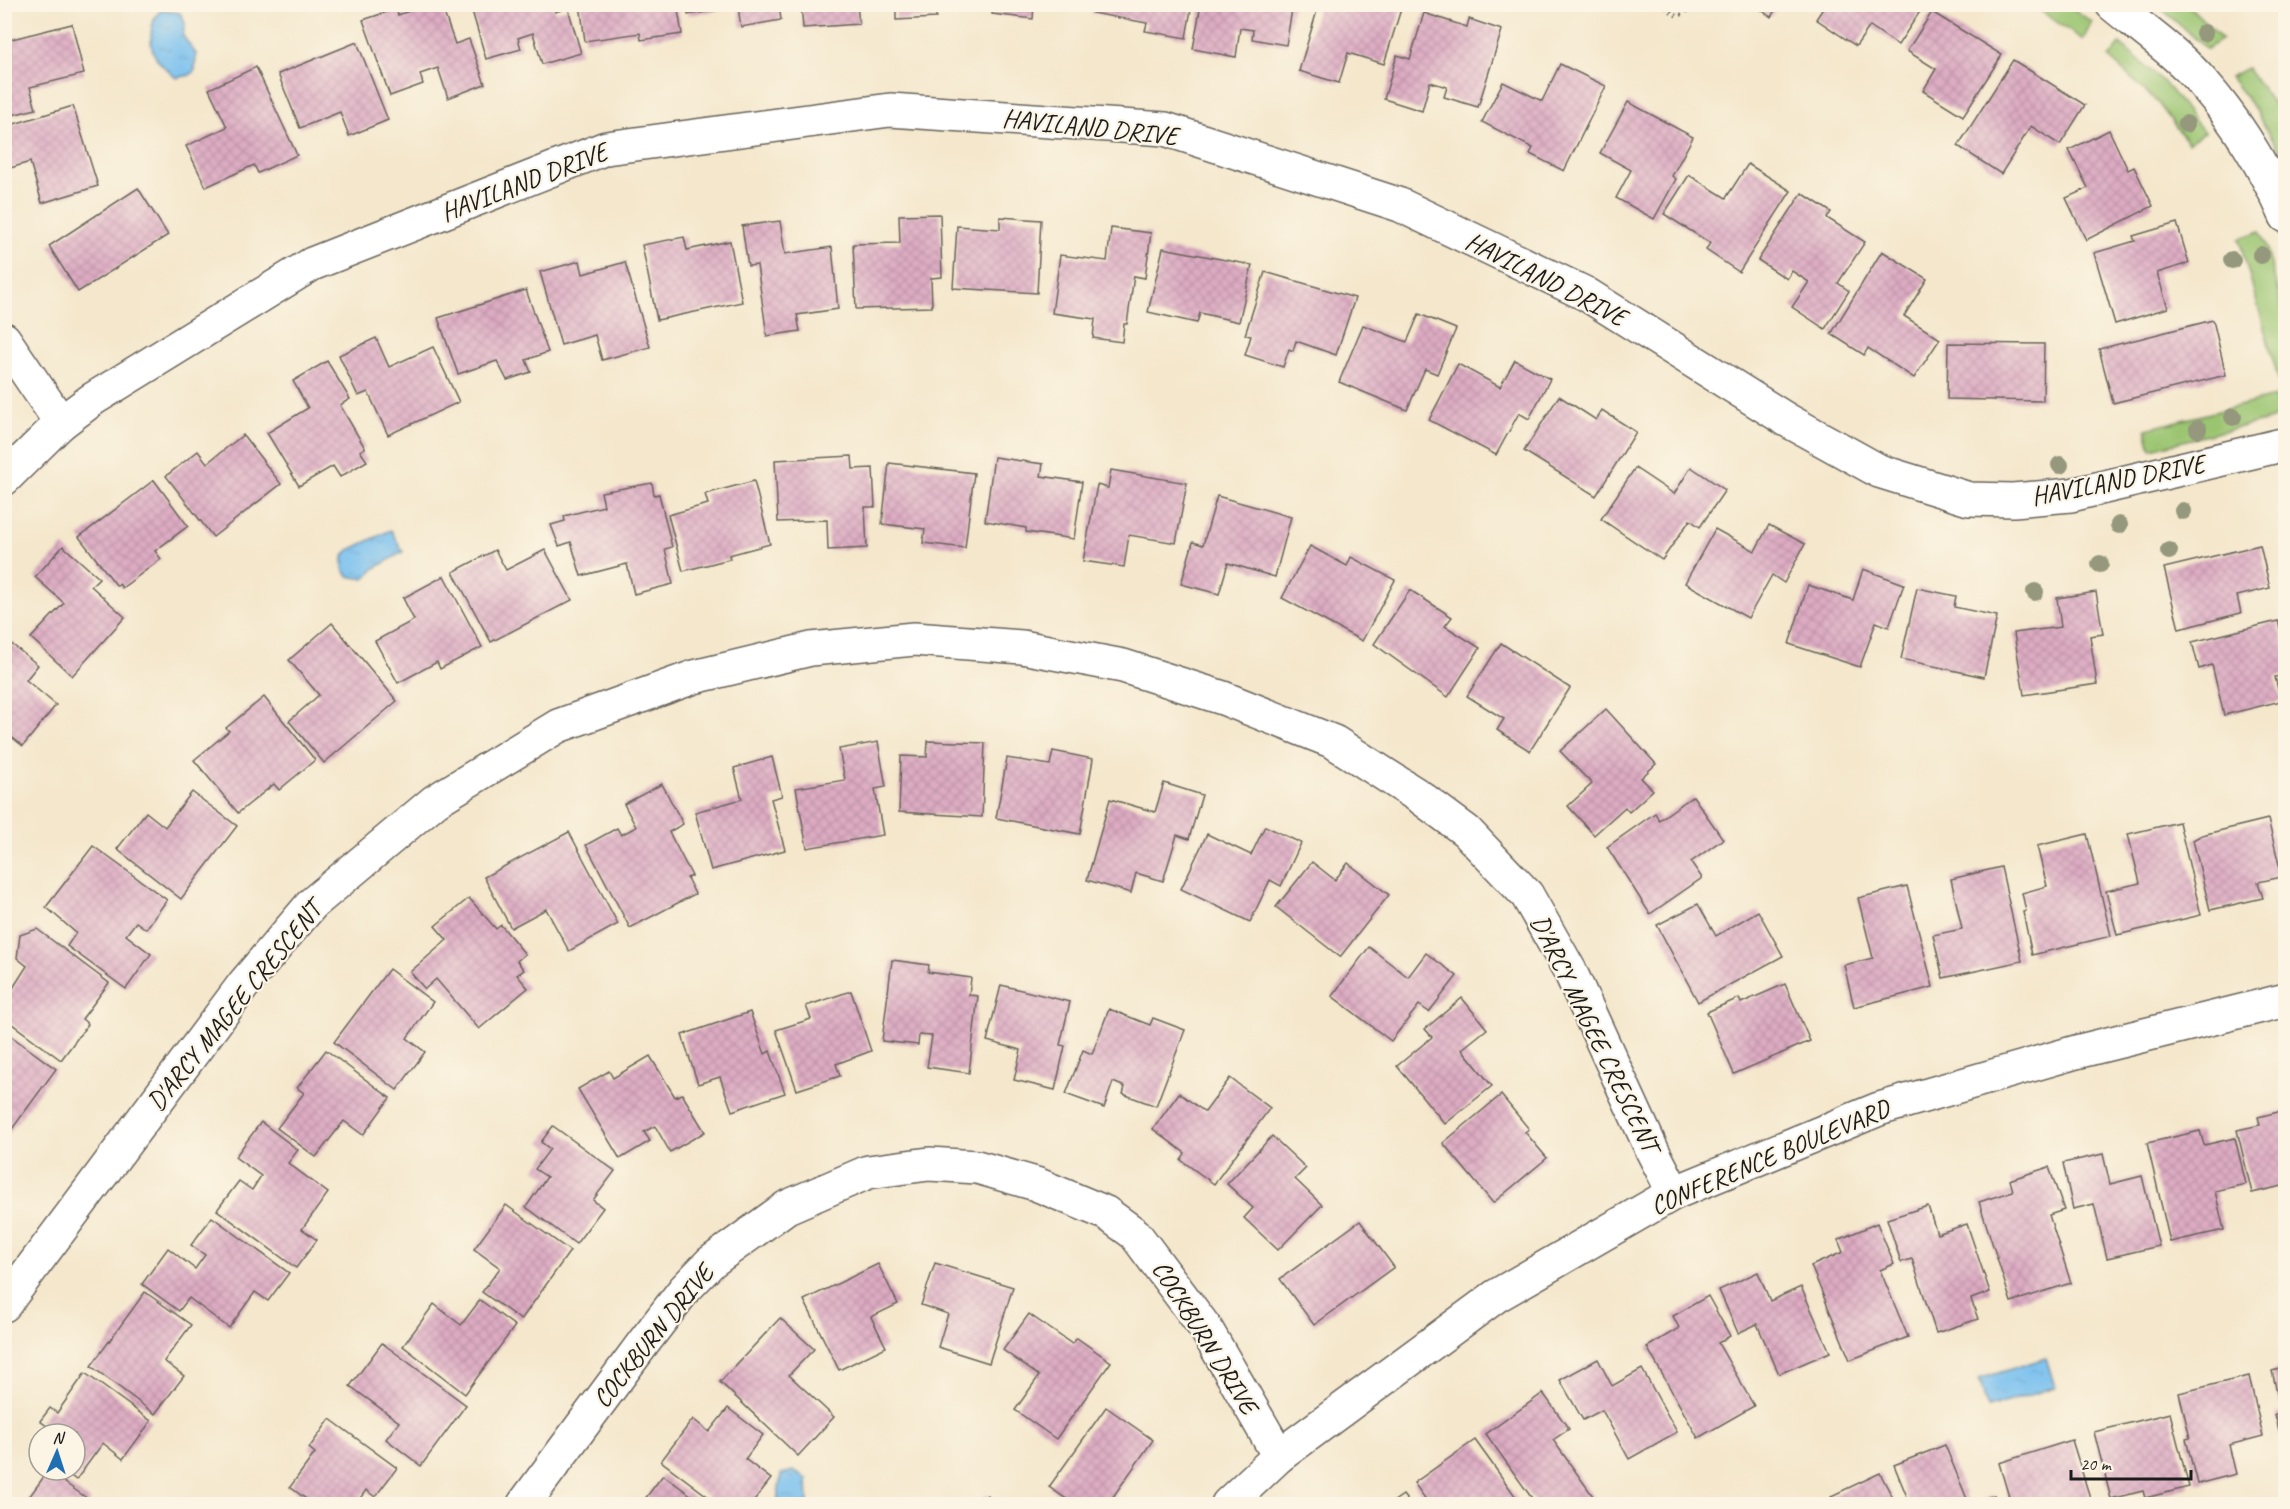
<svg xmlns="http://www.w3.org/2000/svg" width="2290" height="1509" font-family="Caveat,sans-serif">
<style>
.grass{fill:#9ac470;stroke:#5b7046;stroke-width:1.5}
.water{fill:url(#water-ripples);stroke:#4a6e86;stroke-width:1.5}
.building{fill:url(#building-cross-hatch)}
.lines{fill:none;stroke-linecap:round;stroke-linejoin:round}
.street-casing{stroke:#68635a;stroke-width:36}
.path{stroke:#68635a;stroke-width:4;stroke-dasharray:1.5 4.5;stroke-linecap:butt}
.street{stroke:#fff;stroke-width:33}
.tree{fill:#95987b}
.labels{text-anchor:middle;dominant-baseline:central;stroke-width:4.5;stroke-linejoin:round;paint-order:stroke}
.street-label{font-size:26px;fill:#1c1c1c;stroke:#fcf5e5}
</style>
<defs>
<pattern id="water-ripples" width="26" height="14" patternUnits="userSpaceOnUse" patternTransform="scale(1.5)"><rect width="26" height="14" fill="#77bfef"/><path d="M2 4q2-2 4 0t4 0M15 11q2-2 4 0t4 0" fill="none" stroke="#66a4cc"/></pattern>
<pattern id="building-cross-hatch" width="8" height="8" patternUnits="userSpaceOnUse" patternTransform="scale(1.5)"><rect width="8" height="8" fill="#ddacc3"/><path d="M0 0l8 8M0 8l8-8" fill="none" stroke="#bd93a7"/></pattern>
</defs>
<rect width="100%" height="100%" fill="#fcf5e5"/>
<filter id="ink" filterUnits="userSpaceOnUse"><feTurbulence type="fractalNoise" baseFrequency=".0167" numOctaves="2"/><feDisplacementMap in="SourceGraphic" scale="12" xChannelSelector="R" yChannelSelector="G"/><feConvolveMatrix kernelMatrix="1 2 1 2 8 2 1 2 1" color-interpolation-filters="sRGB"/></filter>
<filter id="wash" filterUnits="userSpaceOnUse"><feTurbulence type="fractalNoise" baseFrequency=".008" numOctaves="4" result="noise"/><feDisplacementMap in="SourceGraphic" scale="24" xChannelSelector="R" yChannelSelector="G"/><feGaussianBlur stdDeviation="1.35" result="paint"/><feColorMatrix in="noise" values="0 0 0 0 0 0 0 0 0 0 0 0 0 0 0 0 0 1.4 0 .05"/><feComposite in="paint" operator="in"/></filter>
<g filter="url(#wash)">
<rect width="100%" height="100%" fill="#f4e7cc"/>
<g class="grass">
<polygon points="2032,5 2067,5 2092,22 2083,40"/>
<polygon points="2157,5 2188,5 2222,39 2207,49"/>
<polygon points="2120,44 2163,81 2204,132 2188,143 2158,103 2109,58"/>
<polygon points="2247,68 2285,120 2285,151 2281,153 2253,107 2230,77"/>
<polygon points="2260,231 2267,248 2285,323 2285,387 2281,388 2239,239"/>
<polygon points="2275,397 2279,414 2272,419 2151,449 2146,429"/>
</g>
<g class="water">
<path d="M162,10L180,13L185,23L183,36L196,54L195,70L190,75L176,78C169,71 160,65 155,56C149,44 149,18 162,10Z"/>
<polygon points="391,530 403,552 375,568 364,579 348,576 343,569 343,557 349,550"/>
<polygon points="2046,1358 2055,1387 1988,1408 1979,1379"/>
<polygon points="793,1471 807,1479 808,1504 777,1504 781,1474"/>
</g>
<g id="blocks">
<g class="building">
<polygon points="428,4 441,4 455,44 469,39 485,84 448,98 438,68 420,74 423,84 390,96 363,20 396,9 398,15"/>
<polygon points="470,4 553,4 555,12 568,8 581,53 542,64 533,33 518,38 521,49 486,59"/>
<polygon points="580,4 677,4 682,34 641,40 640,33 585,41"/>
<polygon points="686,4 779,5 781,20 741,27 738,7 688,15"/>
<polygon points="801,4 857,4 859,24 803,28"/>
<polygon points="896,4 936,4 936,18 896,20"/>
<polygon points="993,4 1034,4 1033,19 992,14"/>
<polygon points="1093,4 1192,4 1186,38 1145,31 1147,23 1092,13"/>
<polygon points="1201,4 1293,4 1286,45 1252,39 1253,30 1240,28 1236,57 1193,49"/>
<polygon points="1319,4 1385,4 1401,9 1384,64 1348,53 1339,83 1299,71"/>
<polygon points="1753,4 1779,4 1771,17"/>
<polygon points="1826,4 1919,4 1923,7 1898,45 1870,26 1856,46 1816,19"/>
<polygon points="1932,12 2002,55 1963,116 1923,91 1936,69 1907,51"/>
<polygon points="1424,13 1467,27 1469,19 1502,30 1478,107 1444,97 1447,87 1430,82 1422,111 1384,99 1397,55 1410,59"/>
<polygon points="72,24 84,74 30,87 36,109 4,117 4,41"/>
<polygon points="357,42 388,120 349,136 340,112 300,128 278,74"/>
<polygon points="2013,60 2085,105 2060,145 2031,126 2001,174 1958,146"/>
<polygon points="1560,64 1606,86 1564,171 1530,154 1533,148 1482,122 1503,82 1542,101"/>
<polygon points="256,67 297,155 258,173 254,165 206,187 186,146 227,127 209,89"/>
<polygon points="1628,102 1693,137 1672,176 1676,179 1654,219 1616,198 1631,170 1600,153"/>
<polygon points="73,106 98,186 42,203 30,162 4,170 4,127"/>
<polygon points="2109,130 2128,170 2134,167 2153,206 2086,240 2066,198 2088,188 2069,150"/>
<polygon points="1748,164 1791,191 1739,272 1706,250 1710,243 1664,214 1689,175 1726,198"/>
<polygon points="138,188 168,235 78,292 49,246"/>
<polygon points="1802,193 1831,212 1827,218 1865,242 1838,283 1849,291 1825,329 1792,307 1809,282 1792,271 1787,279 1758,260"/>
<polygon points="940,214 942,277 931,278 932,307 856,309 853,244 900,243 899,215"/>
<polygon points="1000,217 1041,220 1037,293 953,288 957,226 1000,229"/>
<polygon points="780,221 785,254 832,247 838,309 797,315 800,331 767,336 757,265 748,266 742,226"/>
<polygon points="2177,223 2189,263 2157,273 2168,308 2115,324 2094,253 2135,241 2133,236"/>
<polygon points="1111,228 1151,233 1145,278 1134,276 1127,324 1124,324 1122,342 1093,338 1095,319 1052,313 1060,255 1107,261"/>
<polygon points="684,237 687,250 730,241 742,302 657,320 642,245"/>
<polygon points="1163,248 1252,265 1239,322 1200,313 1197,323 1148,312"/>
<polygon points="1882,251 1927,279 1904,316 1940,339 1914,378 1868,348 1864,355 1831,334"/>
<polygon points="580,261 583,274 625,262 650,347 602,360 595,335 561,345 540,272"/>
<polygon points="1265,272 1355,298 1336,355 1296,341 1293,351 1289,349 1283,367 1245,355 1251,336 1245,335"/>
<polygon points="526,290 548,352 526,360 531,372 507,380 497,361 458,374 438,318"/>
<polygon points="1419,314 1456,329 1437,374 1425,369 1407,410 1339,382 1363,325 1407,342"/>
<polygon points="2213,320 2226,375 2113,403 2099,349"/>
<polygon points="376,338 389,367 433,347 459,402 388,435 368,392 358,396 339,355"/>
<polygon points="1948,343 2044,344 2043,401 1947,399"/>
<polygon points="1515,360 1550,379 1529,419 1519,413 1496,455 1429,420 1458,364 1500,387"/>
<polygon points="327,361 350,399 340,405 365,448 360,451 367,461 340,477 333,466 299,486 267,433 308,408 293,381"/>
<polygon points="1559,396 1596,420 1602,410 1636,432 1596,496 1524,451"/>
<polygon points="243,435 281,484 213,537 166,476 198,451 207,463"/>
<polygon points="852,456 853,469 873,468 875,507 865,507 867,548 828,550 827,520 778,522 775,460"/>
<polygon points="994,457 1043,464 1041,476 1082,482 1074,539 1026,532 1026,528 985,521"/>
<polygon points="889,463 974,473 965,548 923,543 925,529 882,524"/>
<polygon points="1691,467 1725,490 1700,527 1690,520 1662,560 1601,519 1635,468 1674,494"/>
<polygon points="1111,470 1187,483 1176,543 1129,535 1124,567 1083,561 1097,485 1108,488"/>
<polygon points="154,480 188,526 155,551 161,559 122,588 119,584 117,586 79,537"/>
<polygon points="754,481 770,544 729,555 730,559 683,571 668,515 708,504 705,494"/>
<polygon points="652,483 654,495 659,494 672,547 665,549 673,584 634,594 627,564 581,576 571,542 559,546 551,525 565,521 564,516 604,506 601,492"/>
<polygon points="1217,496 1291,517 1275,577 1228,563 1219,594 1181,584 1193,542 1203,545"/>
<polygon points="1769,525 1805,544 1784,583 1772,575 1748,618 1685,583 1715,529 1755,551"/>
<polygon points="2260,545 2270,588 2237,596 2241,613 2179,629 2164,568"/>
<polygon points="63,546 99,578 91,586 125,617 72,676 31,638 64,603 35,577"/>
<polygon points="1310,546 1347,566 1351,557 1395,580 1362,641 1282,598"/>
<polygon points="495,550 506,570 545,550 572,600 491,642 453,572"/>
<polygon points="1863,569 1904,584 1889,627 1876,622 1860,667 1789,644 1808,585 1853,600"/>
<polygon points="444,576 482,647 440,669 437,662 398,683 375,641 414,620 403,598"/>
<polygon points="1917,588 1956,596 1954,607 1997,616 1984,677 1901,659"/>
<polygon points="1410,590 1452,617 1445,626 1480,648 1448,697 1374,644"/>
<polygon points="2096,592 2103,634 2090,636 2097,684 2024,695 2014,633 2061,627 2057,598"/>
<polygon points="2278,621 2286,650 2286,675 2275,677 2281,701 2224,715 2212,665 2199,669 2192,642"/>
<polygon points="332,623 397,701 324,763 289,721 319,695 289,660"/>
<polygon points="4,638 38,665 26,680 56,705 23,746 4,731"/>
<polygon points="1501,643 1570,688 1530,751 1497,730 1504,719 1467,696"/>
<polygon points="264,697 315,760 279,790 274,784 238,813 194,760 229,731 226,728"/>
<polygon points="1606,709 1656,764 1641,778 1653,790 1629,812 1625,807 1594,835 1568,806 1592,784 1560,751"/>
<polygon points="928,741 985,743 982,817 899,812 901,756 927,757"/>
<polygon points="878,742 886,787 875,789 883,835 807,848 796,788 845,780 839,749"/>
<polygon points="1053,751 1093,759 1080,834 996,818 1007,758 1050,765"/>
<polygon points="772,757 782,796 771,799 785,850 711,870 695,812 742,799 734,768"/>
<polygon points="1164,783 1202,795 1189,839 1177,835 1163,881 1136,873 1131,893 1087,880 1110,799 1155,812"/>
<polygon points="662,784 683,824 669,832 692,876 687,878 695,894 630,928 586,845 617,828 621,835 636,827 624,804"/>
<polygon points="192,792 237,826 181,899 117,849 146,812 165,827"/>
<polygon points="2286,793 2286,820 2285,820 2279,795"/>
<polygon points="1693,796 1723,839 1691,862 1702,878 1650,914 1607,847 1655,813 1659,820"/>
<polygon points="2268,819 2282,877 2258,882 2263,898 2210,910 2193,840 2202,835"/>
<polygon points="2179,822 2201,915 2117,935 2106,891 2140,883 2128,834"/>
<polygon points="1265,826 1301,843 1281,886 1270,880 1250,922 1181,889 1207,834 1251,855"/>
<polygon points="569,832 618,924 569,951 546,909 511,928 484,877"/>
<polygon points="2087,834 2111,936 2032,955 2023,912 2026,911 2022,893 2047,886 2037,846"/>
<polygon points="93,846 167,900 146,929 136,922 126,935 151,954 126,989 67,946 76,933 46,907"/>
<polygon points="1312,862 1335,880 1348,863 1389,895 1340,957 1276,907"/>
<polygon points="2001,867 2022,961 1943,978 1933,935 1962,929 1951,879"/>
<polygon points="1907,886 1933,987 1854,1007 1844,965 1873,958 1858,898"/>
<polygon points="469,898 496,929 501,925 525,954 517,961 524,970 517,975 528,988 479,1029 436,979 425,989 410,972 447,940 435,926"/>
<polygon points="1698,904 1716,936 1758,911 1783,956 1698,1002 1657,925"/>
<polygon points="37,929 109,983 82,1019 88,1024 61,1060 4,1018 4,1002 27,966 17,958 20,935"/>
<polygon points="1369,947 1408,977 1426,953 1457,976 1429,1012 1419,1005 1391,1041 1332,996"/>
<polygon points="892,960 929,965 928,972 971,978 969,995 978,996 969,1073 927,1067 932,1036 919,1035 918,1045 882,1041"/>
<polygon points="389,969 433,1002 407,1038 425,1052 397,1090 334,1042"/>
<polygon points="1785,984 1810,1041 1734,1074 1707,1012 1739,998 1741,1003"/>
<polygon points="1001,985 1070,1002 1060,1045 1065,1046 1055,1090 1014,1080 1021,1050 987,1041"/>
<polygon points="851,991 871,1051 836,1064 840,1076 797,1090 776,1030 811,1019 806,1006"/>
<polygon points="1462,998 1487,1029 1462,1049 1492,1086 1445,1124 1397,1066 1432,1037 1425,1029"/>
<polygon points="1109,1009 1150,1025 1153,1018 1185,1030 1156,1106 1123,1094 1125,1087 1113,1082 1104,1108 1066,1094 1083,1050 1092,1054"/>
<polygon points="750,1012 765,1054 770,1051 785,1093 732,1111 720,1077 698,1084 682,1035"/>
<polygon points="4,1031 56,1069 4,1140"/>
<polygon points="326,1050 390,1098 363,1135 344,1121 316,1157 277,1128 304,1093 297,1088"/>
<polygon points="650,1056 675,1097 682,1094 705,1132 670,1152 655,1126 644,1132 650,1141 620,1159 578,1089 609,1071 613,1078"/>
<polygon points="1230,1078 1270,1108 1214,1184 1181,1160 1185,1153 1153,1129 1179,1093 1205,1112"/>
<polygon points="1501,1095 1529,1129 1525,1132 1547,1158 1493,1203 1443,1143"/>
<polygon points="2286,1110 2286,1185 2252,1193 2237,1130 2260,1125 2258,1117"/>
<polygon points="261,1122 298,1150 288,1163 328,1193 302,1229 317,1240 296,1268 217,1210 239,1181 252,1190 261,1176 235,1157"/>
<polygon points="553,1126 615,1171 593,1200 603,1208 576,1244 526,1207 547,1177 535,1169 550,1149 541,1142"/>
<polygon points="2200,1131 2204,1145 2235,1138 2246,1184 2215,1191 2224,1230 2170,1242 2147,1143"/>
<polygon points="1272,1136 1306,1168 1295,1179 1322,1205 1278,1250 1244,1218 1253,1208 1227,1184"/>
<polygon points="2103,1154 2110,1184 2142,1176 2159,1246 2107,1258 2094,1204 2073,1209 2063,1163"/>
<polygon points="2049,1167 2064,1210 2049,1215 2071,1283 2011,1302 1979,1202 2013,1191 2010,1180 2012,1179"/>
<polygon points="506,1205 570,1251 521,1320 482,1292 500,1268 474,1249"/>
<polygon points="1928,1206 1937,1234 1967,1224 1990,1292 1971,1299 1978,1319 1936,1333 1912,1259 1901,1262 1887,1219"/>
<polygon points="212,1217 289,1273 268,1301 255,1292 229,1328 189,1298 179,1311 142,1284 168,1248 195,1269 205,1255 191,1245"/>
<polygon points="1360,1221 1394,1267 1314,1325 1280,1279"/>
<polygon points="1877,1223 1894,1264 1880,1270 1908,1337 1850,1360 1811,1266 1843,1252 1838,1240"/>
<polygon points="935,1263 1013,1287 989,1363 938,1347 948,1314 921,1305"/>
<polygon points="878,1264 898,1304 871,1317 886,1347 839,1370 804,1300"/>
<polygon points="1758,1272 1770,1301 1801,1287 1830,1352 1779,1374 1757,1324 1738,1333 1719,1290"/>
<polygon points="145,1292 191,1325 164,1361 184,1376 155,1414 91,1366"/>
<polygon points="1708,1296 1730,1336 1718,1343 1754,1406 1698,1438 1647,1347 1679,1328 1673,1316"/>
<polygon points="480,1300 515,1326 465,1394 403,1346 434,1304 461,1325"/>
<polygon points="1029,1314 1072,1344 1077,1338 1111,1362 1056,1439 1015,1410 1039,1376 1003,1350"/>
<polygon points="780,1318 814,1349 789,1375 834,1417 798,1456 720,1382"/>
<polygon points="382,1343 466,1405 421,1466 386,1439 399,1422 350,1386"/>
<polygon points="1598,1359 1612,1386 1642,1369 1677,1432 1629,1459 1602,1410 1583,1420 1560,1380"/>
<polygon points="2286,1367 2286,1452 2285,1453 2275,1414 2282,1413 2272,1371"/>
<polygon points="85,1373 151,1421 123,1459 103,1443 76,1480 63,1470 75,1470 75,1434 48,1434 51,1429 40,1421 50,1408 57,1413"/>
<polygon points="2249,1376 2263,1436 2229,1445 2236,1474 2197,1484 2186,1439 2190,1438 2179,1393"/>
<polygon points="1543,1393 1569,1429 1553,1440 1593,1496 1581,1504 1536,1504 1486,1434"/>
<polygon points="1106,1407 1153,1440 1108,1504 1074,1504 1049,1487"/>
<polygon points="728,1408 763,1435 745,1459 771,1479 751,1504 718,1504 661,1461 693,1419 709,1432"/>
<polygon points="2170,1413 2189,1487 2145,1498 2143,1491 2111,1499 2094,1432"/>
<polygon points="330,1419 397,1468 375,1497 366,1490 356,1504 313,1504 290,1487 315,1453 309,1448"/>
<polygon points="1475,1440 1521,1504 1429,1504 1414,1483"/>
<polygon points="2072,1440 2092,1504 2011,1504 1999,1463"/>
<polygon points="1945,1445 1969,1504 1910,1504 1894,1465"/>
<polygon points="48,1471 91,1501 88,1504 24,1504"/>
<polygon points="1880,1473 1896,1504 1835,1504 1831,1496"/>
<polygon points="663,1475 703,1504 641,1504"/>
<polygon points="987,1495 997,1504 978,1504"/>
<polygon points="1403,1495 1410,1504 1390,1504"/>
<polygon points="1994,1495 1999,1504 1971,1504"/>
</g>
</g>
</g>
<g filter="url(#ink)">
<use href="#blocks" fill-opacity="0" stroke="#68635a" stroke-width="1.5"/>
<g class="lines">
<g class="street-casing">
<g id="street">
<path d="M2112,4C2143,30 2177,53 2203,83C2238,123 2265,168 2286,216"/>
<polyline points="4,339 61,423"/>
<polyline points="4,479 61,423 93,399 312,264 606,148 890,110 1165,129 1400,205 1586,294 1787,420 1879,471 1969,499 2013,500 2071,495 2286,444"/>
<polyline points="4,1305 244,984 312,904 435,801 558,726 694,677 811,649 914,639 1022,647 1123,666 1223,698 1334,742 1420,797 1466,831 1527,895 1570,971 1652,1150 1674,1193"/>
<polyline points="524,1504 644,1342 684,1290 711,1262 787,1207 868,1172 929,1164 977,1167 1036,1184 1106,1213 1135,1234 1206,1329 1279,1456"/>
<polyline points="1228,1504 1279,1456 1496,1296 1674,1193 1879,1109 2076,1052 2286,1000"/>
</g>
</g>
<polyline class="path" points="1661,4 1677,16 1686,13 1691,4"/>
<use href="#street" class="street"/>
</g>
<g class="tree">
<circle cx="2204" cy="33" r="9"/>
<circle cx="2186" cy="124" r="9"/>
<circle cx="2261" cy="255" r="9"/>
<circle cx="2232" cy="260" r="9"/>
<circle cx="2233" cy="417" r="9"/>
<circle cx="2198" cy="429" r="9"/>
<circle cx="2060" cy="465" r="9"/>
<circle cx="2183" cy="511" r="9"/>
<circle cx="2119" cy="525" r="9"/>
<circle cx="2169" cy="551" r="9"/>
<circle cx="2100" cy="564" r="9"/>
<circle cx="2035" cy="592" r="9"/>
</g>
</g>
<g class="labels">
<g class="street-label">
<text transform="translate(1090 127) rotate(6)">HAVILAND DRIVE</text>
<text transform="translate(524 182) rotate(-21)">HAVILAND DRIVE</text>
<text transform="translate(1546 279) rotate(27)">HAVILAND DRIVE</text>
<text transform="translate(2118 480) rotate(-11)">HAVILAND DRIVE</text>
<text transform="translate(234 1006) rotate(-51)">D'ARCY MAGEE CRESCENT</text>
<text transform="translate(1595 1033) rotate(64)">D'ARCY MAGEE CRESCENT</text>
<text transform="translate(1770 1157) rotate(-23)">CONFERENCE BOULEVARD</text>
<text transform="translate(653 1336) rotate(-51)">COCKBURN DRIVE</text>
<text transform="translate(1205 1337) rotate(58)">COCKBURN DRIVE</text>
</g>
</g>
<rect width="2290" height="1509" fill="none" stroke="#fcf5e5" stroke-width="24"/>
<g transform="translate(57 1452) rotate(3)"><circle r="28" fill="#fcf5e5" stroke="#a29e95" stroke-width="1.5"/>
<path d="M0-4.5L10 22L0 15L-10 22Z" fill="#1f6fb2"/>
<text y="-9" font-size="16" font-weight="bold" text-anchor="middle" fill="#1c1c1c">N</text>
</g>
<path d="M2071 1470v9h120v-9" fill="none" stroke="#1c1c1c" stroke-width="3"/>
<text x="2080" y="1470" font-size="18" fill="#1c1c1c" stroke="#fcf5e5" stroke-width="4.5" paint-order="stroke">20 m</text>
</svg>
